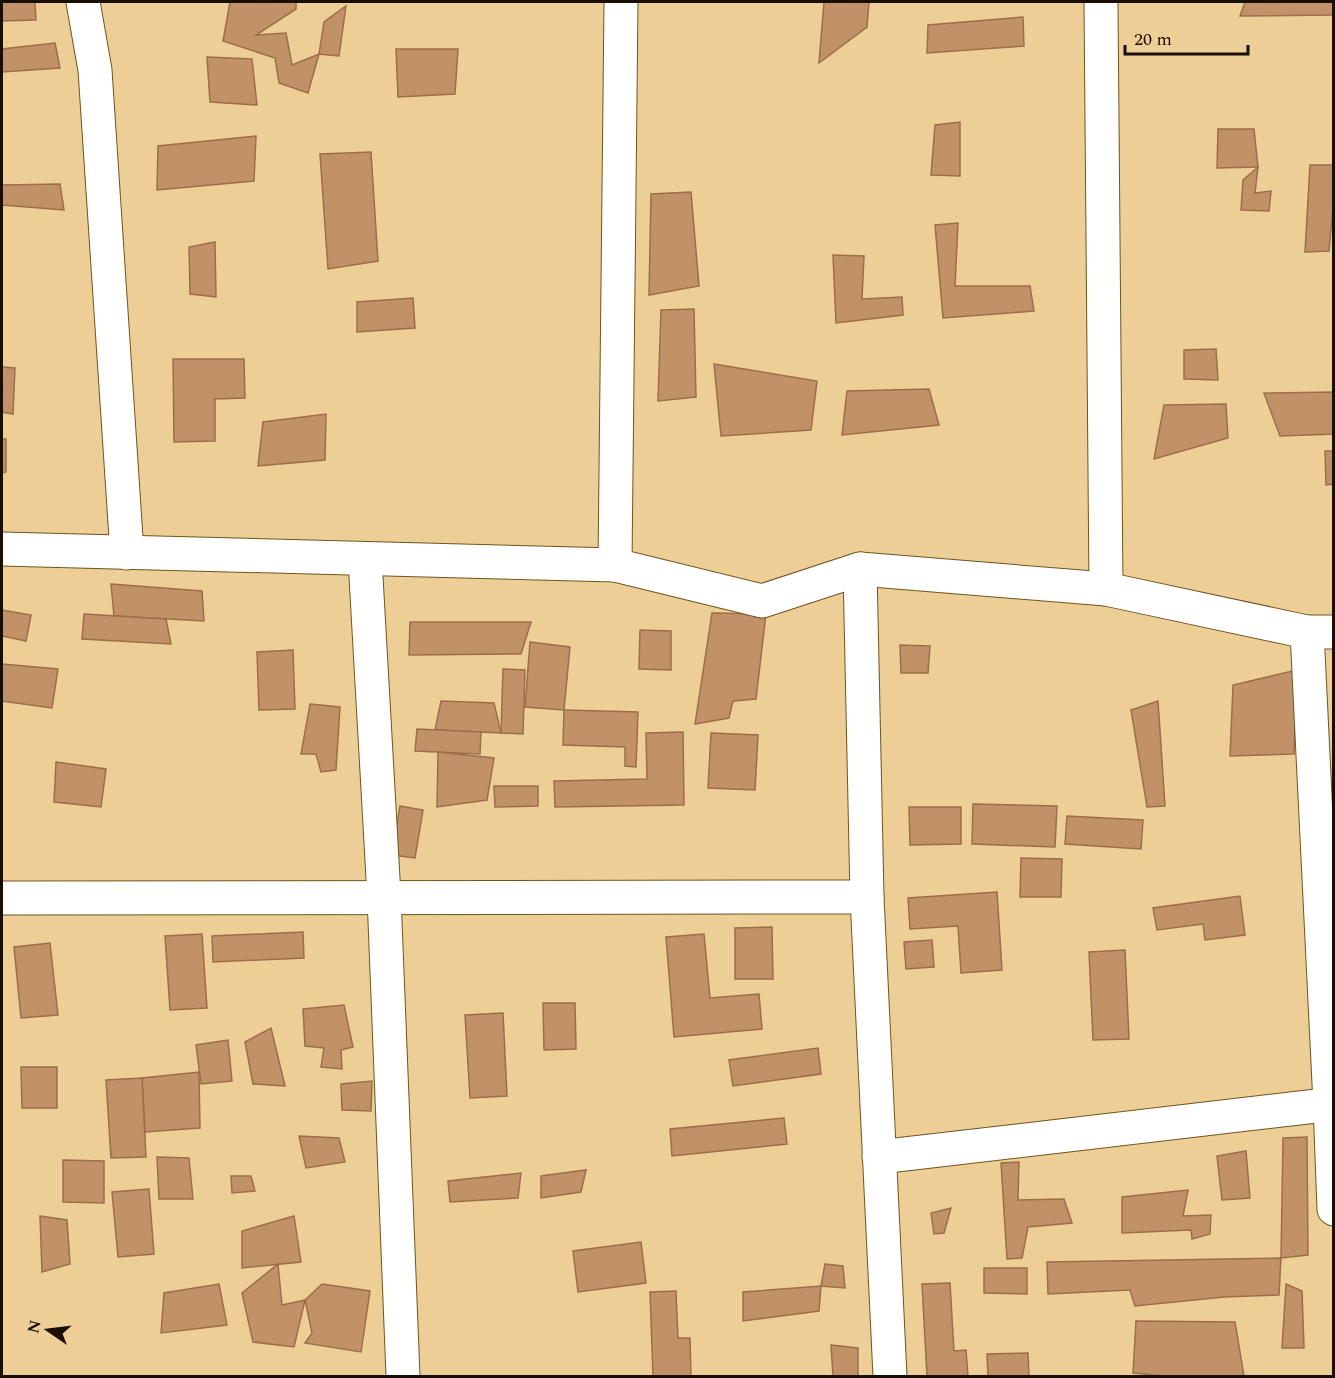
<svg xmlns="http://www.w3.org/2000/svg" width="1335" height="1378" font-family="Spectral,serif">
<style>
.building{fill:#c19168;stroke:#9c6f48;stroke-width:1.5}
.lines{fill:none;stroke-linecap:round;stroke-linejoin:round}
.minor-casing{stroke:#70541e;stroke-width:35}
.minor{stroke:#fff;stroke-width:33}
</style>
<rect width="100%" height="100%" fill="#edce97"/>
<g class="building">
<polygon points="2,2 35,2 36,20 2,21"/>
<polygon points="230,2 296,2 296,9 256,35 286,33 292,65 319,54 308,93 279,83 275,58 223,41"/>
<polygon points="824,2 869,2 867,27 819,63"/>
<polygon points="1245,2 1334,2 1334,15 1240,16"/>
<polygon points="346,6 339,56 319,54 324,22"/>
<polygon points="1023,17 1024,46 927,53 928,25"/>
<polygon points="55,43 60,68 2,72 2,49"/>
<polygon points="396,49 458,49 455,94 398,97"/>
<polygon points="207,57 252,59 257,105 210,102"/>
<polygon points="960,122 960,176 931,175 935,125"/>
<polygon points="1218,129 1254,129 1258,167 1217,168"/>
<polygon points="256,136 254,181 157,190 158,146"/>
<polygon points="371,152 378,261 328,269 320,154"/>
<polygon points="1310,165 1334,165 1334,196 1329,251 1305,252"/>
<polygon points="1258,167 1255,193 1271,191 1269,211 1241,210 1243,180"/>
<polygon points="60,184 64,210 2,205 2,185"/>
<polygon points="691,192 699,286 649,295 651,194"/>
<polygon points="958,223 955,286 1030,286 1034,311 943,318 935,225"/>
<polygon points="215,242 216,297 190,294 189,247"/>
<polygon points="833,255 864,256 862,299 902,297 903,315 836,323"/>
<polygon points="413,298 415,328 357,332 357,302"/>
<polygon points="694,309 696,397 658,401 661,310"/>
<polygon points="1216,349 1218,380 1184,379 1184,350"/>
<polygon points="173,359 244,359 245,398 215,399 215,441 174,442"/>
<polygon points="714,364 817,381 811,430 721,436"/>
<polygon points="2,367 15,368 13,414 2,412"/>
<polygon points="929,389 939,425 842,435 847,391"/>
<polygon points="1334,392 1334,434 1280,436 1264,393"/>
<polygon points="1226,404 1228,438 1154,459 1164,405"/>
<polygon points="326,414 325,460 258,466 263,422"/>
<polygon points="2,439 6,439 6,472 2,473"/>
<polygon points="1325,451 1334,451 1334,484 1326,485"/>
<polygon points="111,584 202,591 204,621 114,616"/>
<polygon points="2,610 31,615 26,641 2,636"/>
<polygon points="712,613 766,614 756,699 733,701 729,718 695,724"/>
<polygon points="84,614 166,619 171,644 82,639"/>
<polygon points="410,622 531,622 521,654 409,655"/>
<polygon points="640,630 671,631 671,670 639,669"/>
<polygon points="530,642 570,647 564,710 525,707"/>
<polygon points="900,645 930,646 928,673 901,673"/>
<polygon points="293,650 295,709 259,710 257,652"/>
<polygon points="2,664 58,669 52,708 2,701"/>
<polygon points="503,669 525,670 523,734 501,733"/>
<polygon points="1297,670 1294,754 1230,756 1233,685"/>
<polygon points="441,701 494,703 501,733 435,730"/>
<polygon points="1158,701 1165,806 1147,807 1131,710"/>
<polygon points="310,704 340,707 336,770 321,772 316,754 301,754"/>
<polygon points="564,710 638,712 636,767 625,766 625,747 563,745"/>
<polygon points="417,729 481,732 480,754 415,751"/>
<polygon points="683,732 684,805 555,807 554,781 647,779 646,733"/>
<polygon points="711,733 758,735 755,790 708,788"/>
<polygon points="438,752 494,758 487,800 437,807"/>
<polygon points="56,762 106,769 101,807 54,802"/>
<polygon points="494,786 538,786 538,806 495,807"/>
<polygon points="973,804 1057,806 1055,847 972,844"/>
<polygon points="400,806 423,810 415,858 392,855"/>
<polygon points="909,807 961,807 961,844 910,845"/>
<polygon points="1067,816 1143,820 1141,849 1065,844"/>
<polygon points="1021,858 1062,859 1061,897 1020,897"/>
<polygon points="997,892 1002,970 961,973 958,926 910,929 908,898"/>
<polygon points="1240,896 1245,935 1205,940 1203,924 1157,930 1153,908"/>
<polygon points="772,927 773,979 735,979 735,928"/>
<polygon points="303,932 304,958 213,962 212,936"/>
<polygon points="202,934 207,1008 170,1010 165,936"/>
<polygon points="704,934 710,998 759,994 762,1029 674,1037 666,937"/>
<polygon points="932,940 934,967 906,969 904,942"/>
<polygon points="50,943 58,1015 21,1018 14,947"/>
<polygon points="1125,950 1129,1039 1093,1040 1089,952"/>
<polygon points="543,1003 575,1003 576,1049 544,1050"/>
<polygon points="344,1005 353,1047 341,1050 342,1069 321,1067 324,1048 305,1046 303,1009"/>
<polygon points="503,1013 507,1096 470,1098 465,1015"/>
<polygon points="271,1028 285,1086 253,1084 245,1042"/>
<polygon points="228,1040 232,1081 201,1084 196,1045"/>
<polygon points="818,1048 821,1074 733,1086 729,1060"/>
<polygon points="21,1067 57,1067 57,1108 22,1108"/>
<polygon points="199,1072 200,1128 145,1132 142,1078"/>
<polygon points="142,1078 146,1157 111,1158 106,1080"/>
<polygon points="372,1081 371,1111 342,1110 341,1084"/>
<polygon points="784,1118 787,1144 672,1156 670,1129"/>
<polygon points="299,1136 339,1138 345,1162 306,1168"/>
<polygon points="1307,1137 1308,1255 1281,1258 1283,1138"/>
<polygon points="1246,1151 1250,1198 1222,1200 1217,1156"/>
<polygon points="157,1157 189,1158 193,1199 159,1199"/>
<polygon points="63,1160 104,1161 104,1203 63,1202"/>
<polygon points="1019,1162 1018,1200 1064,1199 1072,1223 1028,1227 1022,1258 1007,1259 1001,1163"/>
<polygon points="586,1170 581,1192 541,1198 541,1176"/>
<polygon points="521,1173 518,1198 450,1202 448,1181"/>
<polygon points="231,1176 251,1176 255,1191 232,1193"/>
<polygon points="149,1189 154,1254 118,1257 112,1192"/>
<polygon points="1188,1190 1183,1216 1211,1215 1210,1234 1192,1239 1191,1230 1122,1233 1122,1197"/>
<polygon points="951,1208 944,1233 934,1234 931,1213"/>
<polygon points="40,1216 67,1220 70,1264 42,1272"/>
<polygon points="294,1216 301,1262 242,1268 242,1231"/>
<polygon points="641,1242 646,1283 578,1292 573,1251"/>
<polygon points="1281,1258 1279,1295 1224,1297 1135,1306 1130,1290 1048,1294 1047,1262"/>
<polygon points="278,1264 282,1305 305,1300 294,1347 253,1342 242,1293"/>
<polygon points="825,1264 843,1266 845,1288 821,1286"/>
<polygon points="984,1268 1027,1268 1027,1294 984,1293"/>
<polygon points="950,1283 954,1351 966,1350 968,1376 927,1376 922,1284"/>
<polygon points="219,1284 227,1325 161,1333 164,1293"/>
<polygon points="322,1284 370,1291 361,1352 305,1343 312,1333 305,1300"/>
<polygon points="1286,1284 1302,1291 1304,1348 1282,1348"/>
<polygon points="821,1286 819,1311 743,1321 743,1292"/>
<polygon points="676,1291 678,1338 690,1338 691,1376 653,1376 650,1292"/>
<polygon points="1136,1321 1235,1322 1244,1376 1165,1376 1133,1373"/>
<polygon points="831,1345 858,1348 858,1376 833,1376"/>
<polygon points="1028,1353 1029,1376 988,1376 987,1354"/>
</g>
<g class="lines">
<g class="minor-casing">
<g id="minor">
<polyline points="83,2 95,70 127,553"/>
<polyline points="1101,2 1106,589"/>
<polyline points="2,549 615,565 762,601 860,569 1106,589 1307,632 1334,632"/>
<polyline points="365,559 384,896 403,1376"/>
<polyline points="615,565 621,2"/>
<polyline points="860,569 867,897 890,1376"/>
<polyline points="1307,632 1330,1104 1334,1209"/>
<polyline points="2,898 867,897"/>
<polyline points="879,1157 1334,1104"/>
</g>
</g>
<use href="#minor" class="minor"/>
</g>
<rect width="1335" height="1378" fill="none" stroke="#190e00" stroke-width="6"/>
<g transform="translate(48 1330) rotate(284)" stroke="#edce97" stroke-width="4.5" paint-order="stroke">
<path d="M0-4.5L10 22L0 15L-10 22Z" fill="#190e00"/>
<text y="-9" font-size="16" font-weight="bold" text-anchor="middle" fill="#190e00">N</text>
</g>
<path d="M1125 45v9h123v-9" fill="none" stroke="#190e00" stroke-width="3"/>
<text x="1134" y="45" font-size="18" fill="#190e00" stroke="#edce97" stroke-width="4.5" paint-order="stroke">20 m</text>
</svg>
